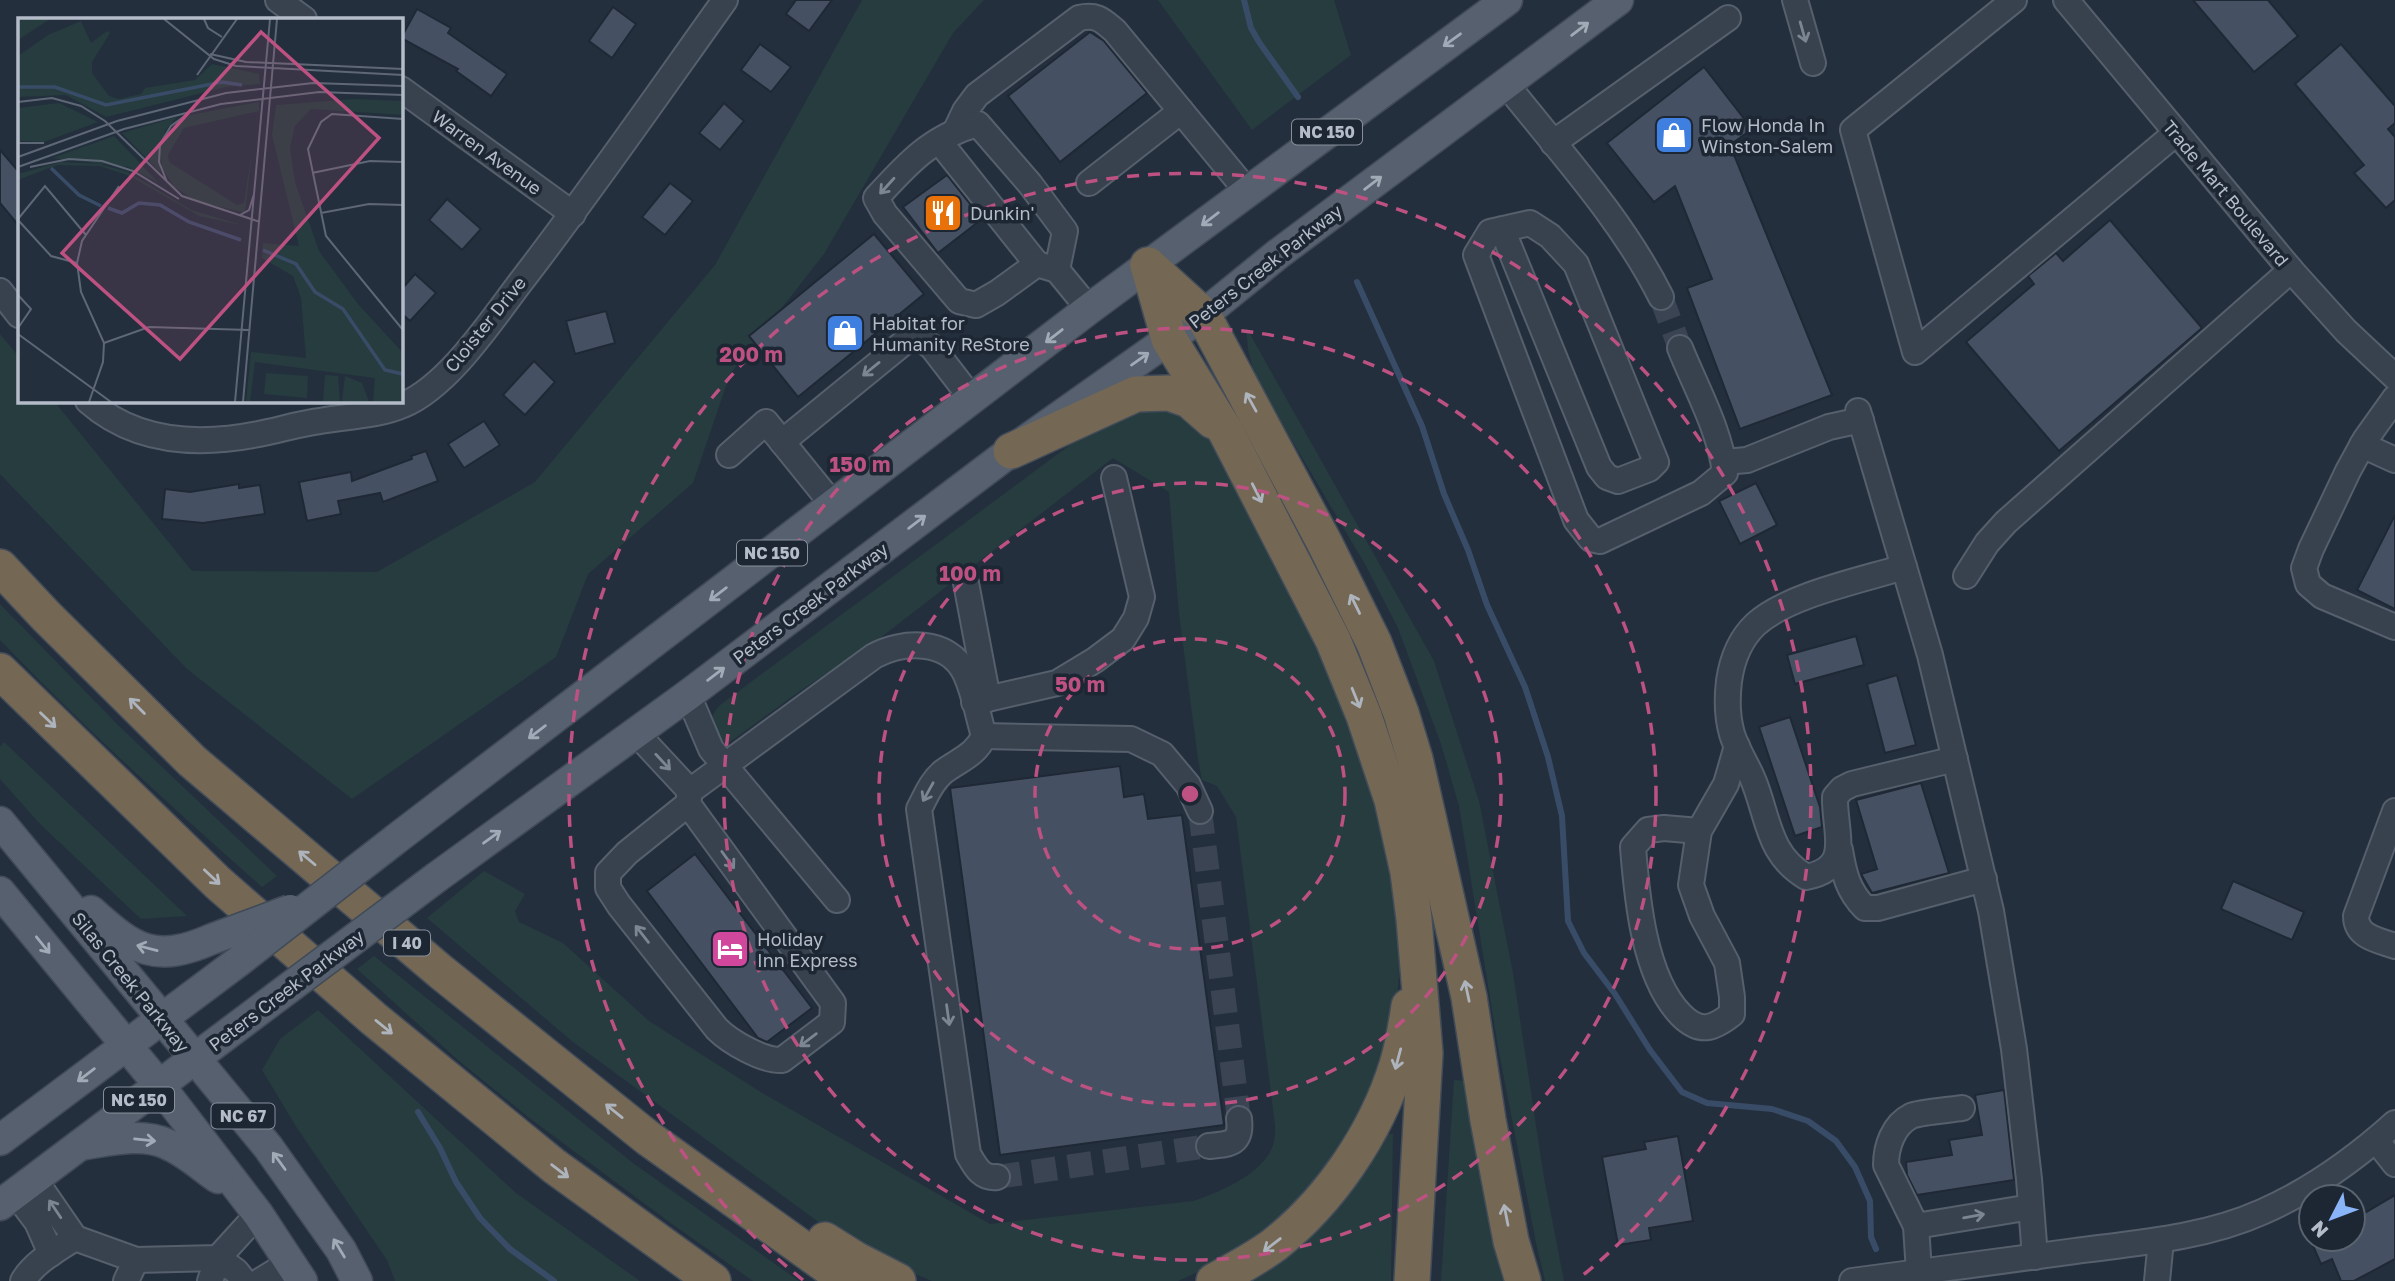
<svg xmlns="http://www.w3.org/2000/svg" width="2395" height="1281" font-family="'Golos Text',sans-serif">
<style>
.green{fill:#263c3f}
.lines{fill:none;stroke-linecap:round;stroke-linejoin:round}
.stream{stroke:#394c67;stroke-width:6}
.building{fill:#455162;stroke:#1f2835;stroke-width:2}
.minor-tunnel{stroke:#3a4453;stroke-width:24;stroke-dasharray:24 12;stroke-linecap:butt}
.minor-casing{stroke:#565f6c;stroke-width:28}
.major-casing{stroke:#414a57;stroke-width:33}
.highway-casing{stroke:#434c59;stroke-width:38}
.minor{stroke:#38414e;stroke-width:24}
.major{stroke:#56606e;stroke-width:30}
.highway{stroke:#746855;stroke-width:35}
.major-bridge-casing{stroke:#414a57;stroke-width:33;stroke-linecap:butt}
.major-bridge{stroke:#56606e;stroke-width:30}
.oneway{stroke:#a1aab7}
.oneway2{stroke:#7c8592}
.oneway3{stroke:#aeb4bd}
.ring{fill:none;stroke:#bd5182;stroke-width:3.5;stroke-dasharray:12 9}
.labels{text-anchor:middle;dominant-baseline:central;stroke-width:7;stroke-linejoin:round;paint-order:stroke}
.shield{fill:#1d2633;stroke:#878f9c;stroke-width:2}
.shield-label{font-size:16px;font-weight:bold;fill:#b4bcc9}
.poi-label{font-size:18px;fill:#b4bcc9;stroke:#1d2633;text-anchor:start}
.street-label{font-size:18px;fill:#b4bcc9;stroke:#1d2633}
.inset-river{fill:none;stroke:#394c67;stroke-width:3.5}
.inset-road{fill:none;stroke:#5e6776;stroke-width:2}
.view{fill:#bd5182;fill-opacity:0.15;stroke:#bd5182;stroke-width:3.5}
.inset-edge{fill:none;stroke:#b4bcc9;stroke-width:3.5}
.centre{fill:#bd5182;stroke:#1d2633;stroke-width:3.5}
.ring-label{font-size:21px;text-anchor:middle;font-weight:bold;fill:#bd5182;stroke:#1d2633;stroke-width:7;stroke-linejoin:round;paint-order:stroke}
</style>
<rect width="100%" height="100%" fill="#242f3e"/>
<g class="green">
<polygon points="862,0 984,0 953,33 824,254 730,374 693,483 588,574 556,657 352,799 187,669 0,474 0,334 19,357 19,401 54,401 192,571 377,572 535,482 715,265"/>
<polygon points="1158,0 1334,0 1351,55 1252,130"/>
<polygon points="1246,327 1434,661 1479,801 1513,973 1544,1178 1564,1281 1545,1281 1536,1243 1498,1047 1459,806 1441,744 1398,628 1366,566 1255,378 1248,349"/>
<path d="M1149,401L1191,418L1210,441C1299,606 1397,777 1399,970C1399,1002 1384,1063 1372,1094C1366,1111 1351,1128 1341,1143C1332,1158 1323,1175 1312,1188C1275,1229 1229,1259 1178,1281H932L882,1260L828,1229L573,1042L427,918L484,871L525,894L515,911L519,922L563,943L649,1021L759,1091L990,1224L1193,1201C1218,1193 1257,1176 1270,1152C1275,1143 1275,1134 1275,1125L1236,817L1217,786L1202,780L1198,759L1179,614L1169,492L1113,458L880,638L800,691L727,744C709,732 705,722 720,705L1094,427Z"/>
<path d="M0,604L119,726L277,876L262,887C172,807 83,727 0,640Z"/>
<polygon points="4,742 187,916 141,919 40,824 0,779 0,747"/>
<polygon points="374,956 633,1163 799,1281 753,1281 672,1224 532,1120 459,1061 357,969"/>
<polygon points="318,1010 516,1193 640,1281 395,1281 387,1260 297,1128 262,1070 280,1039"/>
<polygon points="1454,1080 1465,1081 1505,1281 1441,1281"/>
<polygon points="1381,1133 1393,1134 1391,1281 1234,1281"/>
</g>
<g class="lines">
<g class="stream">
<polyline points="1244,0 1251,28 1259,42 1298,97"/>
<polyline points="1357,282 1422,426 1444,494 1468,550 1487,605 1525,687 1548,757 1562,816 1568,921 1584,953 1615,994 1650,1050 1682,1092 1707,1103 1772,1109 1808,1121 1836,1141 1855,1167 1870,1201 1871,1237 1876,1249"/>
<polyline points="418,1112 440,1148 456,1182 480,1218 510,1249 554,1281"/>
</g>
</g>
<g class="building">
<polygon points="796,0 832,0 809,31 786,14"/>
<polygon points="2193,0 2268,0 2298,36 2254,72"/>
<polygon points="613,7 636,24 612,58 589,41"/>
<polygon points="417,9 451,28 448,33 507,74 491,96 456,71 458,69 401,38"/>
<polygon points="1090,32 1104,41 1147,93 1060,162 1008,96"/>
<polygon points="760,44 791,67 771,92 741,70"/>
<polygon points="2341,44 2395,106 2395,123 2388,129 2395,137 2395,200 2386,208 2354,173 2364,165 2295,84"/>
<polygon points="1704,67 1752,129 1730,145 1832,395 1740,429 1687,288 1712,279 1675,186 1654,202 1607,143"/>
<polygon points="724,103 744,121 720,150 699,133"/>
<polygon points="0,150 19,172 19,226 0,203"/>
<polygon points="947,175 982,219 938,253 903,207"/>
<polygon points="670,183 693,201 665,235 642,217"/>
<polygon points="447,199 481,229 462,250 429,220"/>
<polygon points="2110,220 2202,328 2059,451 1966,342 2034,284 2028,276 2056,253 2063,261"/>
<polygon points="874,234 924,294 798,397 749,336"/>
<polygon points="415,274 436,293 410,321 401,313 401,290"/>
<polygon points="606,311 615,343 575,354 566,321"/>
<polygon points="534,361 555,382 525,415 503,395"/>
<polygon points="484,421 500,445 464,468 448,444"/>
<polygon points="426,451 438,481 383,502 380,493 338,501 341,514 307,521 299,482 351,472 352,481 412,459 411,456"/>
<polygon points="1756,483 1777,525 1740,544 1719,501"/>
<polygon points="239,484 239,488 260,485 265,514 203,523 162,519 165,489 190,492"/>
<polygon points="2395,515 2395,609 2357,590"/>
<polygon points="1856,636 1864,665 1795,684 1787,655"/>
<polygon points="1897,675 1916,745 1885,753 1867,684"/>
<polygon points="1790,717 1820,807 1822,827 1795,836 1759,727"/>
<polygon points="1120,766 1124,797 1144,794 1148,819 1182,815 1224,1125 1000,1155 950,788"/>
<polygon points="1921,783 1949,873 1872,893 1861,874 1877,869 1856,800"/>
<polygon points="695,854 812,1008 767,1042 758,1038 647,891"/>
<polygon points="2233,881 2304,912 2292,940 2221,909"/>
<polygon points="2004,1090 2014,1180 1917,1195 1907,1175 1906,1162 1952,1155 1949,1140 1982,1135 1975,1095"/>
<polygon points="1678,1136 1693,1221 1649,1228 1651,1240 1618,1245 1602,1157 1646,1149 1644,1142"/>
<polygon points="2395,1195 2395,1259 2354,1281 2341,1281 2332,1259 2321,1264 2310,1239 2353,1239 2353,1220"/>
</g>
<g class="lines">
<g class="minor-tunnel">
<polyline points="1661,297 1680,348"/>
<polyline points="1200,811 1239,1119"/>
<polyline points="997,1177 1209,1146"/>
</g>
<g class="minor-casing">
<g id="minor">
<polyline points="278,0 304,19"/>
<polyline points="1795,0 1813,63"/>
<polyline points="2014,0 1853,130 1915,352 2176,133"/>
<polyline points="2066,0 2291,270 2346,331 2395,377"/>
<path d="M1506,84C1560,152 1622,219 1661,297"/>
<polyline points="401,89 573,214"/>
<path d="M956,130L965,111L977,95L1079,18C1097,14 1102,20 1115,31L1247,191"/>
<polyline points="939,141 1037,264"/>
<polyline points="1553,143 1728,18"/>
<polyline points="1089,183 1181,111"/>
<path d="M1502,229L1599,467L1607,477L1618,481L1649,469L1656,462L1576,264L1550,236L1530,223L1490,232L1476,255L1576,520L1591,539L1600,541L1701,493L1725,473C1720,430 1696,388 1680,348"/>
<path d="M1057,270L1065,231L1030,184L978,124C932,136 907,164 876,198L885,214L959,301L976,305L997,293L1037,264L1057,270L1089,309"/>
<polyline points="0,291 19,315"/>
<polyline points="2395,398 2365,440 2348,471 2311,549 2304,568 2308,584 2322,596 2395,627"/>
<path d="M88,401C139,446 206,446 268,432C286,428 303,423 320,421C347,416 378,416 403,405C449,386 493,318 523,279C593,188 658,94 725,0"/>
<polyline points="1858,411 1930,655 1991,911 2014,1049 2029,1179 2035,1257"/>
<polyline points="782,442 907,340 917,336 932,347 972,399"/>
<polyline points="2362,445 2395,460"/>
<polyline points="729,455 766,422 834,506"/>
<polyline points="1724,462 1747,460 1829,427 1861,420"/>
<path d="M1904,567C1862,580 1788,595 1756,624C1740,639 1732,660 1729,681C1727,698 1727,717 1732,734C1737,751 1748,766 1754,782C1769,820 1768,854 1806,877C1854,868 1834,832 1835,797L1842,789L1852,784L1955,759"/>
<polyline points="1966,576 1987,543 2006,522 2291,270"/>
<polyline points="966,583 988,699"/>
<polyline points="688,695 711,749 837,900"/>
<polyline points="974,702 1057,683 1095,660 1123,639 1136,618 1142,597 1114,478"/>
<polyline points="636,733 690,791"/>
<polyline points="984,736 1131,739 1162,754 1188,785 1200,811"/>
<path d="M688,804L833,1003L832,1022L782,1060C763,1061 730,1042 717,1029L619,905L608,888V873L627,853L688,804L690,791L874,656C902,641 948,638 965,673C974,692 978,716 984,736C976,755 959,760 943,772C931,782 926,796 919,809L968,1154C975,1166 981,1179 997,1177"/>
<path d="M2395,811L2356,916C2356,937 2378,940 2395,946"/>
<path d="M1699,831L1691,885L1702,916L1727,963L1732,997V1014C1713,1029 1700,1034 1681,1015C1644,977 1637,899 1633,847L1648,830L1664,828L1699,831L1726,784L1737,746"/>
<path d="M1840,850C1844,874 1848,891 1865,908H1878L1984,879"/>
<polyline points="2376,1140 2395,1164"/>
<path d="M1209,1146C1230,1144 1242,1144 1239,1119"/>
<polyline points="35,1180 75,1238"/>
<polyline points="16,1194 37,1222 51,1254"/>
<polyline points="1916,1226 2031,1207"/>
<polyline points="136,1260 218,1258 258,1214"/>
<path d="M1919,1272L1916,1226L1886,1165C1886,1147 1893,1125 1911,1116C1920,1112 1950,1110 1962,1108"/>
<path d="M23,1281C34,1262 57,1250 75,1238L136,1260L126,1281"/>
<polyline points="210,1281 218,1258 236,1271 244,1281"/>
<polyline points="260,1281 291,1262"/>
<path d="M1852,1281C1926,1271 2001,1261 2075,1251C2137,1243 2204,1238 2262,1212C2310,1191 2356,1158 2395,1123"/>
<polyline points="2157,1281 2161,1240"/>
</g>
</g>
<g class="major-casing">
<g id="major">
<polyline points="0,822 268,1147 341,1250 357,1281"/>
<polyline points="396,839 1089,309 1507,0"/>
<polyline points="437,877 688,695 1011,451 1203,315 1278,254 1618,0"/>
<polyline points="0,892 159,1085 258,1214 302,1281"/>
<path d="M91,911C134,950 155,964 212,939"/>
<polyline points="0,1140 239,961"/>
<path d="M80,1145C108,1141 141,1132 167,1144C186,1152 202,1167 218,1178"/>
<polyline points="0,1205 278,996"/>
</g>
</g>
<g class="highway-casing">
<g id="highway">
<polyline points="1148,265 1203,315 1324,542 1374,643 1401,713 1415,759 1469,997 1488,1120 1511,1241 1523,1281"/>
<polyline points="1148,265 1169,339 1226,432 1333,640 1364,716 1392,800 1408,872 1414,919 1425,1053 1412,1281"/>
<polyline points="1011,451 1136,394 1169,393 1189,400 1213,421"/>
<polyline points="0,567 46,616 192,761 441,972 648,1138 848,1281"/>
<polyline points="0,671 218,883 374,1019 554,1166 713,1281"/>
<polyline points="825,1240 857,1260 898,1281"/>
<path d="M1214,1281C1234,1270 1255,1259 1274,1245C1330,1201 1376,1133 1397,1065C1403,1046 1406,1026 1409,1006"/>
</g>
</g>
<use href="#minor" class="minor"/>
<use href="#major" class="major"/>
<use href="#highway" class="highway"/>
<g class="major-bridge-casing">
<g id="major-bridge">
<polyline points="212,939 290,910"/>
<polyline points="239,961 396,839"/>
<polyline points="278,996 437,877"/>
</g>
</g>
<use href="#major-bridge" class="major-bridge"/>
</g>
<defs><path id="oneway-shaft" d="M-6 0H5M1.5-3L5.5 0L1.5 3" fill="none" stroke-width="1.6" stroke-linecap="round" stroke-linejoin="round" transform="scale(1.75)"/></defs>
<g class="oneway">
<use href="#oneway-shaft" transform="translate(1580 29) rotate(-37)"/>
<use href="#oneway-shaft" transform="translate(1452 40) rotate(144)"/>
<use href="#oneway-shaft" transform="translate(1373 183) rotate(-37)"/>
<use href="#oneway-shaft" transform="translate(1210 219) rotate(143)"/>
<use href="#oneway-shaft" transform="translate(1054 336) rotate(142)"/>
<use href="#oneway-shaft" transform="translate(1140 359) rotate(-35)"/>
<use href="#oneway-shaft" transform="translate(917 522) rotate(-37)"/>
<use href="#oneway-shaft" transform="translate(718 594) rotate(143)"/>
<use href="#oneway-shaft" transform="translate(716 674) rotate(-37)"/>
<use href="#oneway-shaft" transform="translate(537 732) rotate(143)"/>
<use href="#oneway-shaft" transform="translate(492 837) rotate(-36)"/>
<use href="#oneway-shaft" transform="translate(43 945) rotate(51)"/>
<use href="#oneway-shaft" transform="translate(147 948) rotate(-165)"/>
<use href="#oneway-shaft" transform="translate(86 1075) rotate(143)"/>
<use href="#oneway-shaft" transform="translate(145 1140) rotate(6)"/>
<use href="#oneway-shaft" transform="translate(279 1161) rotate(-126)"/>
<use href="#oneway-shaft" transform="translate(339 1248) rotate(-121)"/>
</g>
<g class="oneway2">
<use href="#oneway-shaft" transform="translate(1803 32) rotate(74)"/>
<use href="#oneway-shaft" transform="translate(887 186) rotate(132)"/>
<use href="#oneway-shaft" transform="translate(871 369) rotate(141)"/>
<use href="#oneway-shaft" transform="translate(663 762) rotate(47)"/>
<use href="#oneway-shaft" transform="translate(928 792) rotate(119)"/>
<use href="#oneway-shaft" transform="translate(728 860) rotate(54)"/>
<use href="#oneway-shaft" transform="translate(642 934) rotate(-128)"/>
<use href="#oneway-shaft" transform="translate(948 1015) rotate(82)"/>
<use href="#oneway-shaft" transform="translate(808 1040) rotate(143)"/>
<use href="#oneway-shaft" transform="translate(55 1209) rotate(-124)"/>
<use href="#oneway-shaft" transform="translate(1974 1216) rotate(-10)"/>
</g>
<g class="oneway3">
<use href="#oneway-shaft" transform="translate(1251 402) rotate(-119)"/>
<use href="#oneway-shaft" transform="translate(1257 493) rotate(63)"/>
<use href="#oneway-shaft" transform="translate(1355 604) rotate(-116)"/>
<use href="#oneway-shaft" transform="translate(1356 698) rotate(68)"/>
<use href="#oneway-shaft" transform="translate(137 706) rotate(-135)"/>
<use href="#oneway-shaft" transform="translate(48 720) rotate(44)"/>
<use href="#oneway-shaft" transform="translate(307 858) rotate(-140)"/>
<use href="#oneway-shaft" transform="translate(212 877) rotate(43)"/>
<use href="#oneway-shaft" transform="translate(1467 991) rotate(-102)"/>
<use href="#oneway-shaft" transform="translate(384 1027) rotate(39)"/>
<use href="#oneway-shaft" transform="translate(1398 1059) rotate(105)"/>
<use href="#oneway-shaft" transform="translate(614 1111) rotate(-141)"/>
<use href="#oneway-shaft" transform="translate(560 1171) rotate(37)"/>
<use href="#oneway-shaft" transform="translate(1506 1215) rotate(-101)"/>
<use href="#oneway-shaft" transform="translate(1272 1245) rotate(142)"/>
</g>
<g class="ring">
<circle cx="1190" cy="794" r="155"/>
<circle cx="1190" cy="794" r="311"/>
<circle cx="1190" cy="794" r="466"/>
<path d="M803 1280A621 621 0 1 1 1577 1280"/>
</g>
<defs>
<g id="shop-square" transform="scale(2.0125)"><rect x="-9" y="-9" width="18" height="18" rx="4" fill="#3f7fe0" stroke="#1d2633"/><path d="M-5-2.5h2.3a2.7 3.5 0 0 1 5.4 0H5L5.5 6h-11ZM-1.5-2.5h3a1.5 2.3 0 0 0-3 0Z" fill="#fff"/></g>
<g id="restaurant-square" transform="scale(2.0125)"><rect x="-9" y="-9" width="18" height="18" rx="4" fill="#e8710a" stroke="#1d2633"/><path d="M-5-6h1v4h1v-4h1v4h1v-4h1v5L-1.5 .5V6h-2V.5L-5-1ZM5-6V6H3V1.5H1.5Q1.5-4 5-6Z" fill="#fff"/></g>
<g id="hotel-square" transform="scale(2.0125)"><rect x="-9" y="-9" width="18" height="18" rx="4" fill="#d1479c" stroke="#1d2633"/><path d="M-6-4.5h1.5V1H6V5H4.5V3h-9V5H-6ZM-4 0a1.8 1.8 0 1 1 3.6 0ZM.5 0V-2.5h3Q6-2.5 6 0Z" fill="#fff"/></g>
</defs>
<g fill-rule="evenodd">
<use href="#shop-square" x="1674" y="135"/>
<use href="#restaurant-square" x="943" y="213"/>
<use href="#shop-square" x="845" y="333"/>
<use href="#hotel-square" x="730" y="949"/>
</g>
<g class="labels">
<g class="shield">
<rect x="1292" y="119.5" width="70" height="25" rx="5"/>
<rect x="737" y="540.5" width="70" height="25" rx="5"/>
<rect x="384" y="930.5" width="46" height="25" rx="5"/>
<rect x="104" y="1087.5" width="70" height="25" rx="5"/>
<rect x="211.5" y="1103.5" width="63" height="25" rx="5"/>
</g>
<g class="shield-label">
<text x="1327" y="132">NC 150</text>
<text x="772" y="553">NC 150</text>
<text x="407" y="943">I 40</text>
<text x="139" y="1100">NC 150</text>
<text x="243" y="1116">NC 67</text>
</g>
<g class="poi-label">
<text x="1701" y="125">Flow Honda In<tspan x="1701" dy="21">Winston-Salem</tspan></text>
<text x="970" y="213">Dunkin'</text>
<text x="872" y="323">Habitat for<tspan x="872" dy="21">Humanity ReStore</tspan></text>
<text x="757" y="939">Holiday<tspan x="757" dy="21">Inn Express</tspan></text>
</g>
<g class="street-label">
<text transform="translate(487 152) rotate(36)">Warren Avenue</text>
<text transform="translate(2226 193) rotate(50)">Trade Mart Boulevard</text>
<text transform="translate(1265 266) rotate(-38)">Peters Creek Parkway</text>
<text transform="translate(485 324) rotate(-51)">Cloister Drive</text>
<text transform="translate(810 603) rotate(-37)">Peters Creek Parkway</text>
<text transform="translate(131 982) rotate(51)">Silas Creek Parkway</text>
<text transform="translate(286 990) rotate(-37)">Peters Creek Parkway</text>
</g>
</g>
<g transform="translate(18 18)">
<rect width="385" height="385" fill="#242f3e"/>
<path d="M0,1H32L0,22ZM63,3L73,25L89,13L92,15L74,44V55L91,78L101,81L123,76L127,70L177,62L194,46L241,56L242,66L208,69L88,99L48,77L0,79V38L30,17ZM336,81L385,83V97L293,91L277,108L272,130L277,164L301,233L340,286L385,335V384H355L357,360L237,344L232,384H228L233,334L288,340L283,280L275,258L244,240L245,225L281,228L254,117L258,87ZM241,84V93L166,110L150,137L151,144L219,187L226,185L235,126L227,195L178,183L156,169L144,150V127L150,114L172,97ZM41,85L80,104L26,124L0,123V90ZM159,99L147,113L142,154L104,115ZM96,118L141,165L110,149L34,140ZM43,144L82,146L110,154L173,192L228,208L181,198L112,158L82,148L39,147L0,162V156ZM248,355L290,358L289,380L246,376ZM307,357L320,358L322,384H305ZM327,358L344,365L351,384L324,383Z" fill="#263c3f"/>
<path class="inset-river" d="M0,69H37L88,87L204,64L224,67M33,150L61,177L83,188M90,190L104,195L121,185L142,187L171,204L223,222M245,232L278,246L297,274L325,291L367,352L385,356"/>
<path class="inset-road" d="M146,1L196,41L218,48L385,57M186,1L190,10L204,19M192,36L228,44L385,51M179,57L219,1M0,84L34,80L63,88L87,103L164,178L242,204M385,101L314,96L303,104L290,131L308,218L385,312M0,125H26M0,139L99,103L208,75L295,65L385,68M0,149L106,111L203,86L301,74L385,77M12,149L51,141L84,143L115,153L161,181M294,155L352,143L385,144M149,164L141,144L142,126L153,108L168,97M101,168L64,223L59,245L63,274L86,325L131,309L231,312M303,195L351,186L385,187M222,197L231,192L236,176M0,201L27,168L68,217M0,202L33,238L59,245M0,277L13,291L0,310M0,316L93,384M71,384L85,344L86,325M217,384L252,1M225,384L259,1"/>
<path class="view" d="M243,14L361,120L162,341L44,235Z"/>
<rect width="385" height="385" class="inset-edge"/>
</g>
<circle cx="1190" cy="794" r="10" class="centre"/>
<g class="ring-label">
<text x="751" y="362">200 m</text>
<text x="860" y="472">150 m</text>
<text x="970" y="581">100 m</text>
<text x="1080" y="692">50 m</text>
</g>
<g transform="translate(2332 1218) rotate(228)"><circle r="33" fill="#1d2633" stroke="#59626f" stroke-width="2"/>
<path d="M0-5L12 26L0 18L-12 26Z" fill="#8ab4f8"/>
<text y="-10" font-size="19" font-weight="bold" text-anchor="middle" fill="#b4bcc9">N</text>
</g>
</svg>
